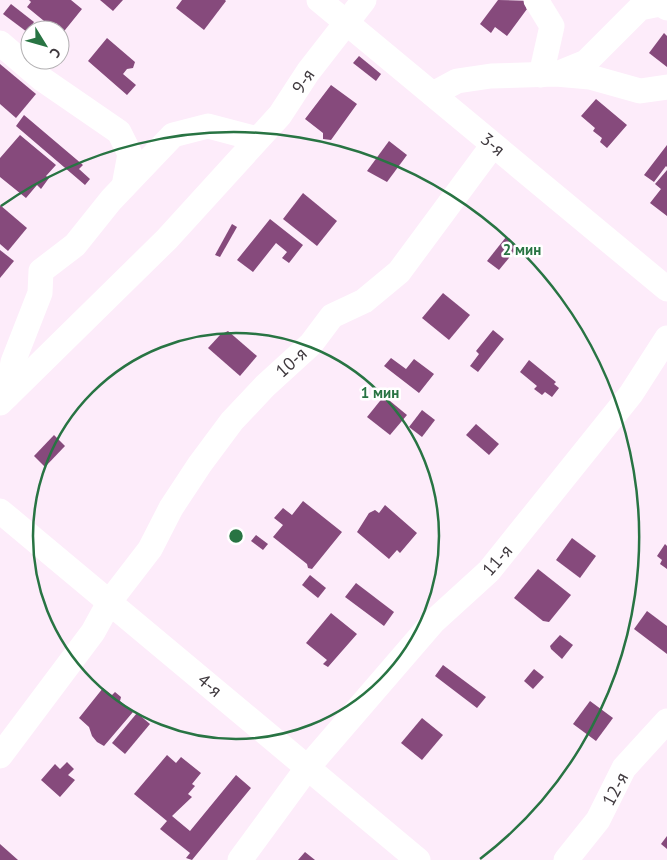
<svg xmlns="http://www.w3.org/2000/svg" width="667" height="860" font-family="'PT Sans',sans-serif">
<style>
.building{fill:#864a7c}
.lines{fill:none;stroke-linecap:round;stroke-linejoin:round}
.minor{stroke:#fff;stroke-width:25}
.ring{fill:none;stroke:#287443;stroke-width:2.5}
.labels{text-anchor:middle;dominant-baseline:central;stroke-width:5;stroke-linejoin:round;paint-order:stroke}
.street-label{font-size:18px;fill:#3f393e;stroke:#fff}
.centre{fill:#287443;stroke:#fff;stroke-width:2.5}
.ring-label{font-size:15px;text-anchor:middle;font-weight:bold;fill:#287443;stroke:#fff;stroke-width:5;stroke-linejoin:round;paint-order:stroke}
</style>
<rect width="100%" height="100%" fill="#fdecfa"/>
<g class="building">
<polygon points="29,0 71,0 82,9 61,35 60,30 55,30 27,7 31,2"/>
<polygon points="100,0 123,0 113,11"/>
<polygon points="182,0 225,0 226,1 204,30 176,8"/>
<polygon points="498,0 531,1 526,8 527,9 507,36 495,27 491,33 480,24"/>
<polygon points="11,4 34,22 27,32 3,14"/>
<polygon points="664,33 667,36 667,67 649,53"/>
<polygon points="107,38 135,62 133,68 127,69 123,74 136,85 127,95 88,61"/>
<polygon points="359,56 381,74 376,81 353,63"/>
<polygon points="0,64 36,94 16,118 0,104"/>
<polygon points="331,85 357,104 331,140 323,139 323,133 305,119"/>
<polygon points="596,99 627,125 607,148 600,142 602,138 593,131 595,128 581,116"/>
<polygon points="24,115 83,165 79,169 90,179 85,185 16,126"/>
<polygon points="20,135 56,165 46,176 49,178 41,189 37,185 26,198 0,177 0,158"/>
<polygon points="389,141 407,155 387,182 367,171"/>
<polygon points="667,145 667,167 666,166 654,182 644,175"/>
<polygon points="667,170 667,216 650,203 661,189 655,184"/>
<polygon points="303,193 337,221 317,246 283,219"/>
<polygon points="0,205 27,228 8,251 0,244"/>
<polygon points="270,219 303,245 289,263 282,258 287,252 276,243 253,272 237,260"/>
<polygon points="232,224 237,227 220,257 215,255"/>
<polygon points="506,237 518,247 499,270 487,261"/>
<polygon points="0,250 14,261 0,278"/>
<polygon points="443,293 470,315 449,340 422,318"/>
<polygon points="493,330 504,339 478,372 470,366 479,354 476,351"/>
<polygon points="228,331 257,356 240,376 208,348 220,335"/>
<polygon points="391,358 406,369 414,359 434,374 419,393 384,366"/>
<polygon points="529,360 556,382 554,384 559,388 552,397 545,392 542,395 534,389 537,386 520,372"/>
<polygon points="384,396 407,415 390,435 367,417"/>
<polygon points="422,410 435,420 422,437 409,427"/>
<polygon points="476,424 499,444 489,455 466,435"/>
<polygon points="54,435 65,446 45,467 34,456"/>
<polygon points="303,501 342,532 312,569 308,568 307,564 273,537 283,525 274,518 283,508 292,515"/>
<polygon points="385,505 417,533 400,553 397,550 389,559 357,532 369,513 375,510 379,513"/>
<polygon points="256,535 268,544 263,550 251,541"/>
<polygon points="572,538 596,556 580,578 556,560"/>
<polygon points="665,544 667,546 667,569 660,564 662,560 657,556"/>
<polygon points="538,569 571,595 549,622 543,621 514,598"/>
<polygon points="310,575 326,588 318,598 302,585"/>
<polygon points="356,583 394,612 384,626 345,597"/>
<polygon points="647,611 667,626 667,654 634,629"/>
<polygon points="331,613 357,634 328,667 323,664 327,660 306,643"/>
<polygon points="560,635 573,645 562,659 551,649 550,646"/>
<polygon points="443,665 486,697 477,708 435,676"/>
<polygon points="534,669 544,677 533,689 524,681"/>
<polygon points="103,688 112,695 115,692 121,697 120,701 133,712 104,746 97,742 92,736 89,727 79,718"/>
<polygon points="590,701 613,718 596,741 573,724"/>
<polygon points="137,713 150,724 125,754 112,743"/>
<polygon points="422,718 443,735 422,760 401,743"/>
<polygon points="167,755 176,763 181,757 201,773 192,784 195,786 188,794 192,797 172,816 190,831 236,775 251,788 192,860 186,858 190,853 160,829 167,821 134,794"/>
<polygon points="67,762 74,769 68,775 75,780 60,797 41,780 55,764 60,769"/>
<polygon points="667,836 667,849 661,844"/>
<polygon points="0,844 18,860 0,860"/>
<polygon points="305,852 315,860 298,860"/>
</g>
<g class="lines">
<g class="minor">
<polyline points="319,0 667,289"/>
<polyline points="536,0 552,26 541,75"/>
<polyline points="0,43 42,79 119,132 130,154 124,186"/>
<polyline points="559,73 586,62 640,8 660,4 667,8"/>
<polyline points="433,94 457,81 491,76 556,74 590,77 640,91 667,87"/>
<polyline points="7,396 13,362 40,293 41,271 75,245 111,200 173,135 208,126 257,139"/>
<polyline points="0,403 167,239 280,115 308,72 364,0"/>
<polyline points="0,511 418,860"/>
<polyline points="0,756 93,632 110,601 150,549 171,508 200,464 232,421 265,386 311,344 332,316 364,301 399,272 493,145"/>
<polyline points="240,860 308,767 433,622 489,571 631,394 667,338"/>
<polyline points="566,860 598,820 624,768 667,721"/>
</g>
</g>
<g class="ring">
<circle cx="236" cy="536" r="203"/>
<path d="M1 206A405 405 0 0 1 480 859"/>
</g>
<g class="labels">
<g class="street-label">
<text transform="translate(303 81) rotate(-56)">9-я</text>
<text transform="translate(493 144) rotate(40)">3-я</text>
<text transform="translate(291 362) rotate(-42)">10-я</text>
<text transform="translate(497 560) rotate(-49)">11-я</text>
<text transform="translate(210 685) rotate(40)">4-я</text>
<text transform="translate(615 789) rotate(-62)">12-я</text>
</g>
</g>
<circle cx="236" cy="536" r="8" class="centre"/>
<g class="ring-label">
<text x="522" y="255">2 мин</text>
<text x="380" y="398">1 мин</text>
</g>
<g transform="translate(45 45) rotate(127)"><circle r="24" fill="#ffffff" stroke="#b2b0b2"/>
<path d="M0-4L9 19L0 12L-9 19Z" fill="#287443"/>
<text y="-8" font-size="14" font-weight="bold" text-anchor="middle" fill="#3f393e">С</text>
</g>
</svg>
